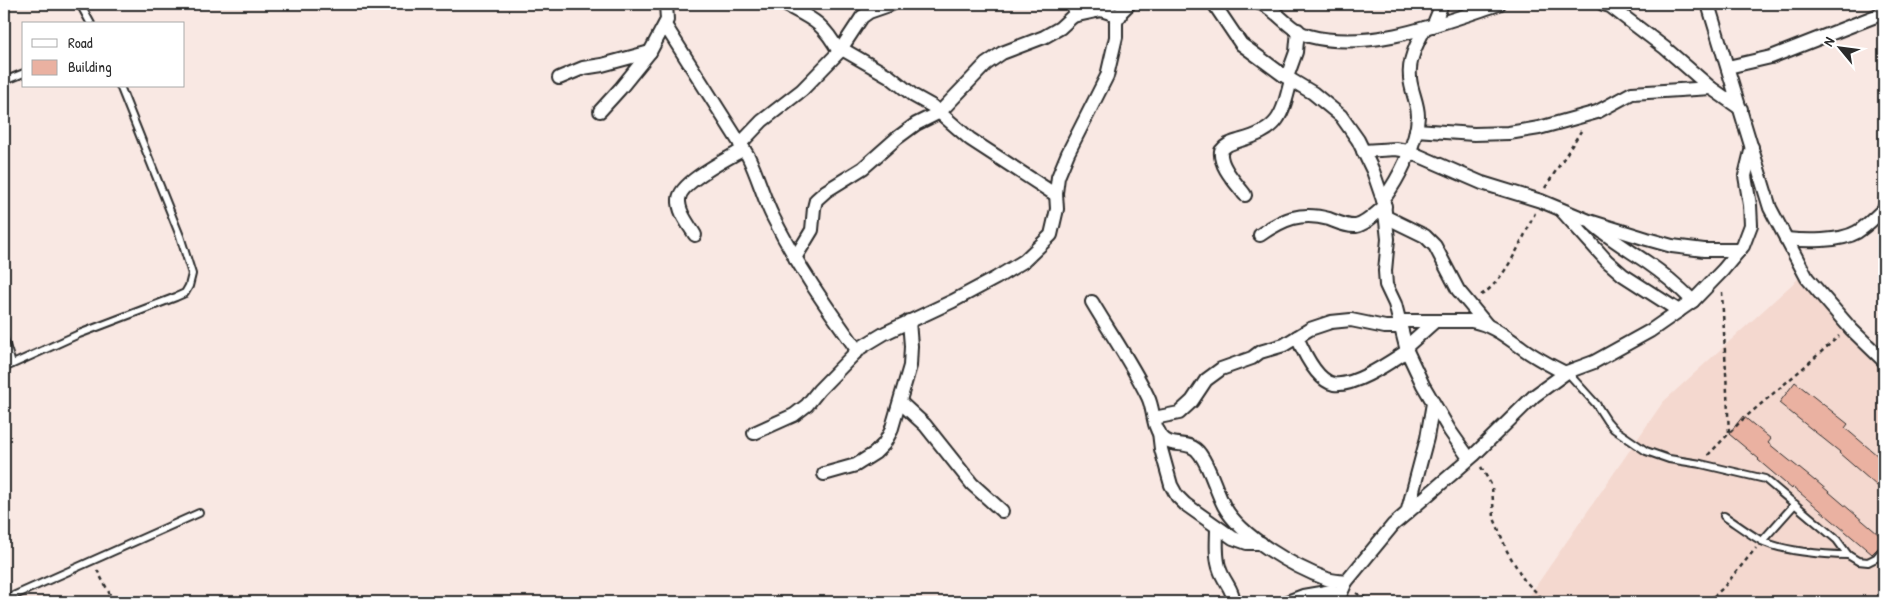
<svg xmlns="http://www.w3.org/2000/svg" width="1888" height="606" font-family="'Patrick Hand',sans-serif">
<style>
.built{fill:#f4d8cf}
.building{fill:#eab1a1;stroke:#2b2b2b}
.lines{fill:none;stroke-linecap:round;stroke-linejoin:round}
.service-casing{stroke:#2b2b2b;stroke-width:10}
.minor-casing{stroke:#2b2b2b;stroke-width:16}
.path{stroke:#2b2b2b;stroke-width:2.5;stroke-dasharray:4 4;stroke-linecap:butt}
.service{stroke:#fff;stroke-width:6}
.minor{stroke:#fff;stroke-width:12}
</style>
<rect width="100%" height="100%" fill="#f9e8e3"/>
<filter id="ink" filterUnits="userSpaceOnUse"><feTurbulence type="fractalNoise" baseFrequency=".02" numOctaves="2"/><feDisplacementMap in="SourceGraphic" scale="10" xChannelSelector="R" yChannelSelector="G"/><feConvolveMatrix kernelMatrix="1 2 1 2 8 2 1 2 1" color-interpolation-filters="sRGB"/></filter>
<g filter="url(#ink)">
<polygon class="built" points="1799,278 1884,361 1884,602 1525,602 1663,402"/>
<g class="building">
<polygon points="1795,382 1848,424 1845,428 1884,461 1884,492 1839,453 1840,452 1779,403"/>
<polygon points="1743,416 1771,439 1768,443 1815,481 1815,480 1884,539 1884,544 1880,546 1872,554 1793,487 1792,489 1758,460 1759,459 1729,434"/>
</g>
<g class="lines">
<g class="service-casing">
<g id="service">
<polyline points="80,4 91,24"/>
<polyline points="4,81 24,73"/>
<polyline points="4,339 12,364"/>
<polyline points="4,368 79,334 176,297 185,293 189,286 192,274 180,236 120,86"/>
<polyline points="1567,372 1596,404 1607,421 1614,429 1646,451 1669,459 1701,464 1765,479 1837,540 1848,555 1858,561 1868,562 1876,558 1884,549"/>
<path d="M1724,516C1736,524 1748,533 1760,540C1781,551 1824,555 1848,555"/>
<polyline points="1762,541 1795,504"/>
<polyline points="4,600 199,513"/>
</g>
</g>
<g class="minor-casing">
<g id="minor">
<path d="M784,4C812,19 823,22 839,52"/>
<polyline points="1214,4 1241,44 1283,75 1313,93 1341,116 1358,140 1373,171 1384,203 1388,239 1385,271 1386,285 1395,304 1407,351 1423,385 1450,431 1469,458"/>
<path d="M1262,4C1279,12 1290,31 1309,36C1369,52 1442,23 1499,4"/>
<polyline points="1603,4 1610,6 1665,48 1711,88 1741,109"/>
<polyline points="1708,4 1770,208 1807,278 1851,329 1884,361"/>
<polyline points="1073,16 1101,10 1120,16"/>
<path d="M665,25L748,156C758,176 763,197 773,217C797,265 827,308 858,351"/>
<polyline points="1433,26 1442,4"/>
<polyline points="842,49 889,76 914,96 932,106 970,139 1056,195"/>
<polyline points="1728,67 1771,57 1876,16 1884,11"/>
<polyline points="1287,77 1296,52 1298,30"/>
<polyline points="559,78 583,68 602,65 650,52"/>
<polyline points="600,111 620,89 650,52 667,20 666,4"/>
<polyline points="1416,130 1474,134 1509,133 1539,128 1597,112 1632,93 1711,88"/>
<polyline points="740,144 762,121 802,90 839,52 862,17 869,12 892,4"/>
<polyline points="1363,151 1396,149 1408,151 1482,183 1541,201 1589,221 1647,239 1672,246 1704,250 1740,250"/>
<path d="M1245,195C1236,183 1219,166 1221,151C1226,144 1232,143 1241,140C1279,130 1282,116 1291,80"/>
<path d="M1383,200C1399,178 1417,144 1418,116C1418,103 1411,91 1410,78C1408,60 1417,43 1425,28"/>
<polyline points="1562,211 1607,261 1623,275 1679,311"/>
<polyline points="1386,217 1425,236 1435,246 1458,290 1487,325"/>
<path d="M1593,224C1610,239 1629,250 1648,263C1664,274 1679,287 1693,301"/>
<path d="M695,235C689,225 678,212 679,199C680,182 729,158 744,149"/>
<path d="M1260,235C1283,219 1301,211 1329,219C1337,222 1347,227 1356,226C1366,224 1376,213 1385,206"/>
<path d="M1786,239C1805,241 1840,242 1857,232C1867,226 1876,216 1884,209"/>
<polyline points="795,258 812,230 814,208 816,200 826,191 863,168 897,138 916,124 940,112 986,64 1002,53 1044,37 1060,28 1073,16 1078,4"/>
<path d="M1092,302C1111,334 1132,364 1148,397C1154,409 1152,425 1161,436C1172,450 1189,438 1200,454C1211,469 1215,489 1224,506C1241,537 1294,567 1327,579C1333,581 1339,581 1346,582"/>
<path d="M1399,321H1472C1492,325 1504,335 1521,347C1534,357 1550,365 1565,373"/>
<path d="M1297,337C1303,351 1317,381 1334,384C1354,387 1390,362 1407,351"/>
<polyline points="1406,347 1434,322"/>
<polyline points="900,402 925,425 972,484 1002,511"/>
<polyline points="1154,418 1179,413 1192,401 1206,380 1221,369 1252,358 1260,352 1284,345 1310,329 1331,322 1351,320 1385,327 1401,327"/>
<polyline points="1159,432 1161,449 1171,485 1177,496 1185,504 1233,538 1247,543 1261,543"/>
<polyline points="754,433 794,415 807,405 819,390 860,348 885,333 953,301 996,278 1024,261 1051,235 1057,209 1056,193 1058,177 1068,153 1107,76 1116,37 1116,22 1121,12 1129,4"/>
<polyline points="824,474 856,465 875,453 884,444 891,431 910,366 911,346 909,321"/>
<polyline points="1407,513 1427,438 1433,403"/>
<path d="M1217,527C1217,540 1215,557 1220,570C1224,582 1233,589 1234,602"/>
<polyline points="1287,602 1303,596 1332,591"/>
<polyline points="1337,602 1346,582 1393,525 1474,455 1534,396 1567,372 1594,362 1650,331 1693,301 1723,270 1743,246 1751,225 1750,205 1745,176 1752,147"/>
</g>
</g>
<g class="path">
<polyline points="1545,188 1581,131"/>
<polyline points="1722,292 1729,433"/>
<path d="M1481,295C1505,281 1523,238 1535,213"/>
<polyline points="1708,455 1741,421 1802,369 1839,336"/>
<polyline points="1481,467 1492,486 1494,518 1507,551 1524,580 1546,602"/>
<polyline points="97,570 114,602"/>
<polyline points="1356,593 1372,602"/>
<polyline points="1707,602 1723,588 1756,548"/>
</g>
<use href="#service" class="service"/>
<use href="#minor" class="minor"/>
</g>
</g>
<rect width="1888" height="606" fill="none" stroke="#fff" stroke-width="20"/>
<rect x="10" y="10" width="1868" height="586" fill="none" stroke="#2b2b2b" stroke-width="2" filter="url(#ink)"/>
<rect x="22" y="22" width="162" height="65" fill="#ffffff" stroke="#aaaaaa"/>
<rect x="32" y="39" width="25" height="8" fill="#ffffff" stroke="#aaaaaa"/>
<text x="68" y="48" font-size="15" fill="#2b2b2b">Road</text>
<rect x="32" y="60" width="25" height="15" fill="#eab1a1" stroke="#aaaaaa"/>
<text x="68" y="72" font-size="15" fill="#2b2b2b">Building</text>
<g transform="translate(1840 48) rotate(299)" stroke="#ffffff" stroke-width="4" paint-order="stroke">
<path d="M0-4L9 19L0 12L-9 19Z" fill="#2b2b2b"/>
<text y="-8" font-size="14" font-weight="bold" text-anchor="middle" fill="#2b2b2b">N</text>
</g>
</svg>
